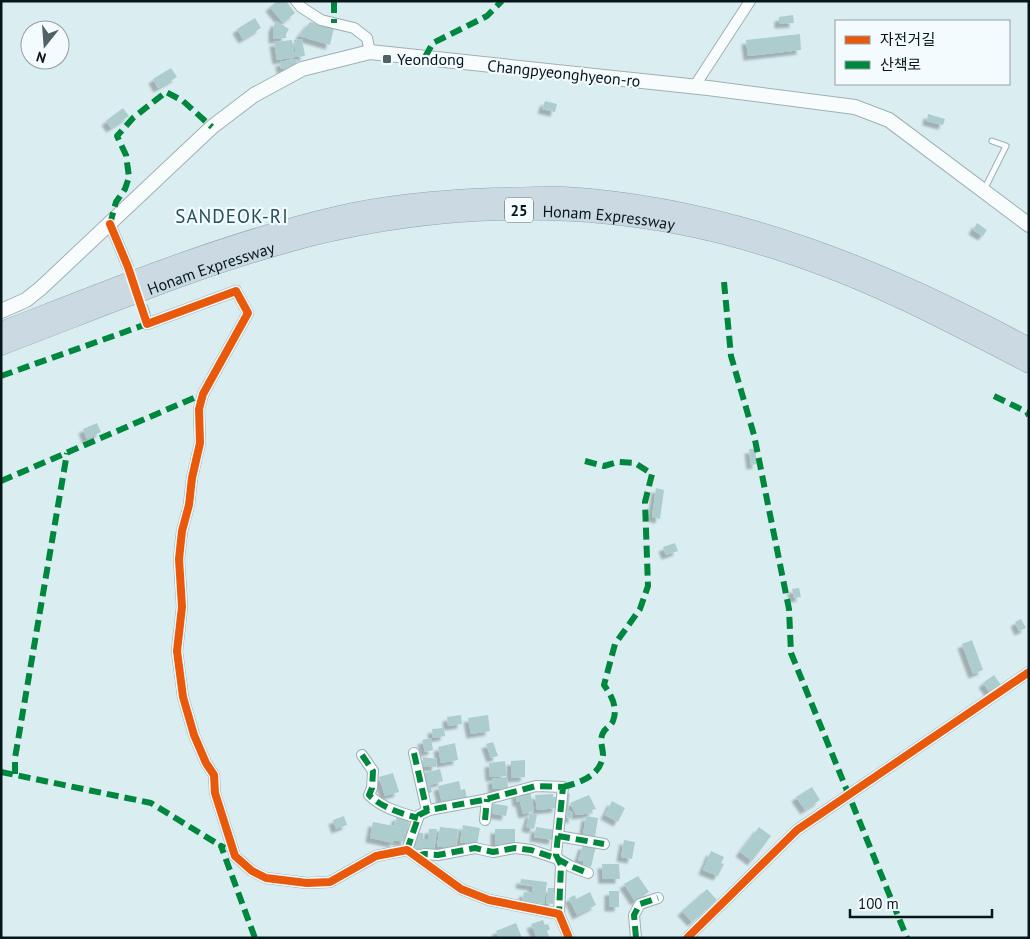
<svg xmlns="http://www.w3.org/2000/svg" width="1030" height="939" font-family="'PT Sans','Noto Sans KR',sans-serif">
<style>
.building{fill:#adcccd;filter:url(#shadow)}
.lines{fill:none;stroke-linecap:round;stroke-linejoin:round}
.service-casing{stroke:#9fb0b4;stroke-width:7}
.minor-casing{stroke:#9fb0b4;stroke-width:12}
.secondary-casing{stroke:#9fb0b4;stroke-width:16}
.motorway-casing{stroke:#8fa5af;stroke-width:19}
.service{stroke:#f9fcfd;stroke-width:5}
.minor{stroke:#f9fcfd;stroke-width:10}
.secondary{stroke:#f9fcfd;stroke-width:14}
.motorway{stroke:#cbdae2;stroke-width:18}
.quiet{stroke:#00873e;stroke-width:6;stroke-dasharray:12 6;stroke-linecap:butt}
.cycleway-casing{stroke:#f3fbfe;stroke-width:11}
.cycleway{stroke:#e8590c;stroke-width:8}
.poi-dot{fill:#506266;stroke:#f3fbfe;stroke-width:2}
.labels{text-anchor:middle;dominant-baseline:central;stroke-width:4.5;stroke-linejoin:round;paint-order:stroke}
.shield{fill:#f3fbfe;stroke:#4d5b5f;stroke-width:1}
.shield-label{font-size:15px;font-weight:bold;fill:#06171b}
.poi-label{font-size:16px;fill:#06171b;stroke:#f3fbfe;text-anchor:start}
.street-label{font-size:16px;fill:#06171b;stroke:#f3fbfe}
.quarter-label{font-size:19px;letter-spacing:1px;fill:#265059;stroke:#f3fbfe}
</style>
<defs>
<filter id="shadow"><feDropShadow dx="-4.5" dy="4.5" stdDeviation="1" flood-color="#0004"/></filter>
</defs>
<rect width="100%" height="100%" fill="#daeef2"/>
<g class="building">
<polygon points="277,1 286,1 295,13 283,23 270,7"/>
<polygon points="793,15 794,23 779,24 779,17"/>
<polygon points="255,18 261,28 243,39 237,29"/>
<polygon points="276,21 289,29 286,34 286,38 273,39 273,28"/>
<polygon points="310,22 334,28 330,45 299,36"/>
<polygon points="800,34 801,50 748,56 746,40"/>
<polygon points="302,39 305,56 296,57 294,40"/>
<polygon points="292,40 295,57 277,60 274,42"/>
<polygon points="296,59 297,65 293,67 281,69 280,62"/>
<polygon points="171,68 177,77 158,88 153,79"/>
<polygon points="545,101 557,104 555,112 542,109"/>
<polygon points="123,108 129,116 111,128 106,121"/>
<polygon points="928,114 945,119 943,125 927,121"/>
<polygon points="977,223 987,230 983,236 973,230"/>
<polygon points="97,423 101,432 87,439 83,429"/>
<polygon points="749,449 755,449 757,464 751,465"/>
<polygon points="656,488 664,490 660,519 652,517"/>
<polygon points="675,543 678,551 666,555 663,547"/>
<polygon points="799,588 801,597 794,598 792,589"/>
<polygon points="1021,619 1026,628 1019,631 1015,622"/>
<polygon points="972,640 983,670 973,674 962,644"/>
<polygon points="994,675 1001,685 990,693 983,683"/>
<polygon points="461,715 462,724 448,726 447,717"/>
<polygon points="488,715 490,731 471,734 468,718"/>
<polygon points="444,728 445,736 433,738 432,729"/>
<polygon points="431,738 433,750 425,752 422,740"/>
<polygon points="493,742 498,756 491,758 486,744"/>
<polygon points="455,743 458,760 441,763 438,747"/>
<polygon points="423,757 437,759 436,767 422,766"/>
<polygon points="525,760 525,777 511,778 511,761"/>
<polygon points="505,761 507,776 490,777 489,763"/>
<polygon points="440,769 443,781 430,785 432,792 425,794 422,781 426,780 424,773"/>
<polygon points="393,773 399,792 385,796 379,777"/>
<polygon points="507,777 508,788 493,789 492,779"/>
<polygon points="459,781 461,790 465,789 467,798 442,803 438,786"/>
<polygon points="812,787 820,800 805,810 796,797"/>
<polygon points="530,790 534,811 523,814 520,802 517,802 516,793"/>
<polygon points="567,793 570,794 568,810 573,813 573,819 562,816"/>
<polygon points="553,794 553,797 556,797 557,808 537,810 535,795"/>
<polygon points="589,795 596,809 592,810 593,813 576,815 570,803"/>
<polygon points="612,801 625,808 618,822 605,815"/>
<polygon points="490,803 508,806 506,816 488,813"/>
<polygon points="530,813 537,815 534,829 526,827"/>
<polygon points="344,816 347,825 336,829 333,820"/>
<polygon points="397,816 410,819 405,842 394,840 394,843 370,838 373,822 394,826"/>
<polygon points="586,816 598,818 595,837 583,835"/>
<polygon points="463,825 480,828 477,845 460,842"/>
<polygon points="440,827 458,829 456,849 437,846"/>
<polygon points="536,827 555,830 553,840 534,837"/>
<polygon points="759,827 771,836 752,861 740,852"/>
<polygon points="429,829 437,829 434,852 414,849 416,833 423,833 423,839 428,839"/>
<rect x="495" y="829" width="20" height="16"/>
<polygon points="624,840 635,842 632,859 621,857"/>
<polygon points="583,845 596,846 591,867 583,865 584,861 578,860"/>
<polygon points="711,851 724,857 721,863 724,864 718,876 703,870"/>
<polygon points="602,864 619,864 620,879 603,879"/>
<polygon points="638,876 649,892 635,901 624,884"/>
<polygon points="521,879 547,882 544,904 522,901 524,892 532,893 533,886 520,884"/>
<polygon points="548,888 554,888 553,904 546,903"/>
<polygon points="707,889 717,900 692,922 682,911"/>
<rect x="609" y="891" width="10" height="16"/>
<polygon points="590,892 596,905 577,915 569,898 575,895 576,899"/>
<polygon points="543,920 545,925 548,924 550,929 547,931 549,937 537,938 531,924"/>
<polygon points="516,923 522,938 499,938 496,931"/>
</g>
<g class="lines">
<g class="service-casing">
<polyline id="service" points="984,190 1006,146 992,141"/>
</g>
<g class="minor-casing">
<g id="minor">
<polyline points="296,1 301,7 321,20 354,28 367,38 370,52"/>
<polyline points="694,87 750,1"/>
<polyline points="110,224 128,267"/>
<polyline points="143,309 147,324 236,291 248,313 203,394 199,409 200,443 192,478 189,505 182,531 179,559 182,607 177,651 183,697 194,735 206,763 214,775 215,793 235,856 252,871 266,878 307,883 330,882 376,856 407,850 461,889 489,900 559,914 569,938"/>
<polyline points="414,753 427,811"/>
<path d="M362,755L373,771L372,788L369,795C382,808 401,813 418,818"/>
<polyline points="485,820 487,799"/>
<polyline points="558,836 604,844"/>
<polyline points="407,850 419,815 429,810 483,800 536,786 563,787 556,855 561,865 559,914"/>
<polyline points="416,856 425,854 438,855 475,848 493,852 515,848 531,850 558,859 570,866 588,873"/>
<polyline points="636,938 634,915 640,904 658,898"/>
<polyline points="687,938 797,830 1029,672"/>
</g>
</g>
<g class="secondary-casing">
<polyline id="secondary" points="1,311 26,300 41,288 212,127 254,95 302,69 370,52 708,88 855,107 889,120 1029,225"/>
</g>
<g class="motorway-casing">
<g id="motorway">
<path d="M1,331C112,288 223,242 339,215C390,203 442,199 494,197C517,197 541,195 565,196C730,206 885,269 1029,347"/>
<path id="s1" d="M1,346C94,311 186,272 281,245C411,208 551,200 683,226C725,234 768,247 808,261C885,288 957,327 1029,364"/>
</g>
</g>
<use href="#service" class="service"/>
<use href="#minor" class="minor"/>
<use href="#secondary" class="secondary"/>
<use href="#motorway" class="motorway"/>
<g class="quiet">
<polyline points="334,1 334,23"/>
<polyline points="425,57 433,43 487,16 502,1"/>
<polyline points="110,224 116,202 125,189 129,177 126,155 117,136 133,118 166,92 183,101 212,127"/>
<polyline points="724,282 731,356 754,435 789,609 791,653 907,938"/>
<polyline points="1,376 147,324"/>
<polyline points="994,396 1027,412 1029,416"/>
<polyline points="1,481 203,394"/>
<polyline points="414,753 427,811"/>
<path d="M362,755L373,771L372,788L369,795C382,808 401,813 418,818"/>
<polyline points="1,772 151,803 221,846"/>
<polyline points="15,774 15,758 67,453"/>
<path d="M563,787C579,783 601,776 603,755C603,748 599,740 603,733C605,728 611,726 613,721C618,708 612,696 604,685L615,644L640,609L648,586L645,502L652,474L635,463L618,462L604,466L585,461"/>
<polyline points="485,820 487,799"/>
<polyline points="558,836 604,844"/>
<polyline points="225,848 221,846 255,938"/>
<polyline points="407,850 419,815 429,810 483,800 536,786 563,787 556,855 561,865 559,914"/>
<polyline points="416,856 425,854 438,855 475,848 493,852 515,848 531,850 558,859 570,866 588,873"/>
<polyline points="636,938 634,915 640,904 658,898"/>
</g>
<g class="cycleway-casing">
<g id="cycleway">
<polyline points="110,224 128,267 147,324 236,291 248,313 203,394 199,409 200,443 192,478 189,505 182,531 179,559 182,607 177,651 183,697 194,735 206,763 214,775 215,793 235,856 252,871 266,878 307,883 330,882 376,856 407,850 461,889 489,900 559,914 569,938"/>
<polyline points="687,938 797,830 1029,672"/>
</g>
</g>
<use href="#cycleway" class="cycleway"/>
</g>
<rect class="poi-dot" x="382" y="54" width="10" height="10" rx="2.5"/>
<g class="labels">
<rect class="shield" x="505" y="197.5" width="28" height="25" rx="4"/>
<g class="shield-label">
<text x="519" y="210">25</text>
</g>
<g class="poi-label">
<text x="397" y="59">Yeondong</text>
</g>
<g class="street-label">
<text transform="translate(564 73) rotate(6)">Changpyeonghyeon-ro</text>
<text stroke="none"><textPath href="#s1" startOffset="629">Honam Expressway</textPath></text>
<text stroke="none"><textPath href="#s1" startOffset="224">Honam Expressway</textPath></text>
</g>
<g class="quarter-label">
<text x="232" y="216">SANDEOK-RI</text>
</g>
</g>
<rect width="1030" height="939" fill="none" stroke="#06171b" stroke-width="5"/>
<rect x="835" y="20" width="175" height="65" fill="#f3fbfe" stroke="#94a0a3"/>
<rect x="845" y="36" width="25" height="8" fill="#e8590c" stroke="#94a0a3"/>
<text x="880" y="45" font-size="15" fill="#06171b">자전거길</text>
<rect x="845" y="61" width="25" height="8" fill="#00873e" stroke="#94a0a3"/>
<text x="880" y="70" font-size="15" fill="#06171b">산책로</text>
<g transform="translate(45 45) rotate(197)"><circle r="24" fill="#f3fbfe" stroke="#94a0a3"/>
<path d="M0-4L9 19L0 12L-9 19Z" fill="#506266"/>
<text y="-8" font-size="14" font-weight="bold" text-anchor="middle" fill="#06171b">N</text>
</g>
<path d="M850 909v8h142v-8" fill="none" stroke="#06171b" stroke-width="2.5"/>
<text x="858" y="909" font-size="15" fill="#06171b" stroke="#f3fbfe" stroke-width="4" paint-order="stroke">100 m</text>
</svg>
